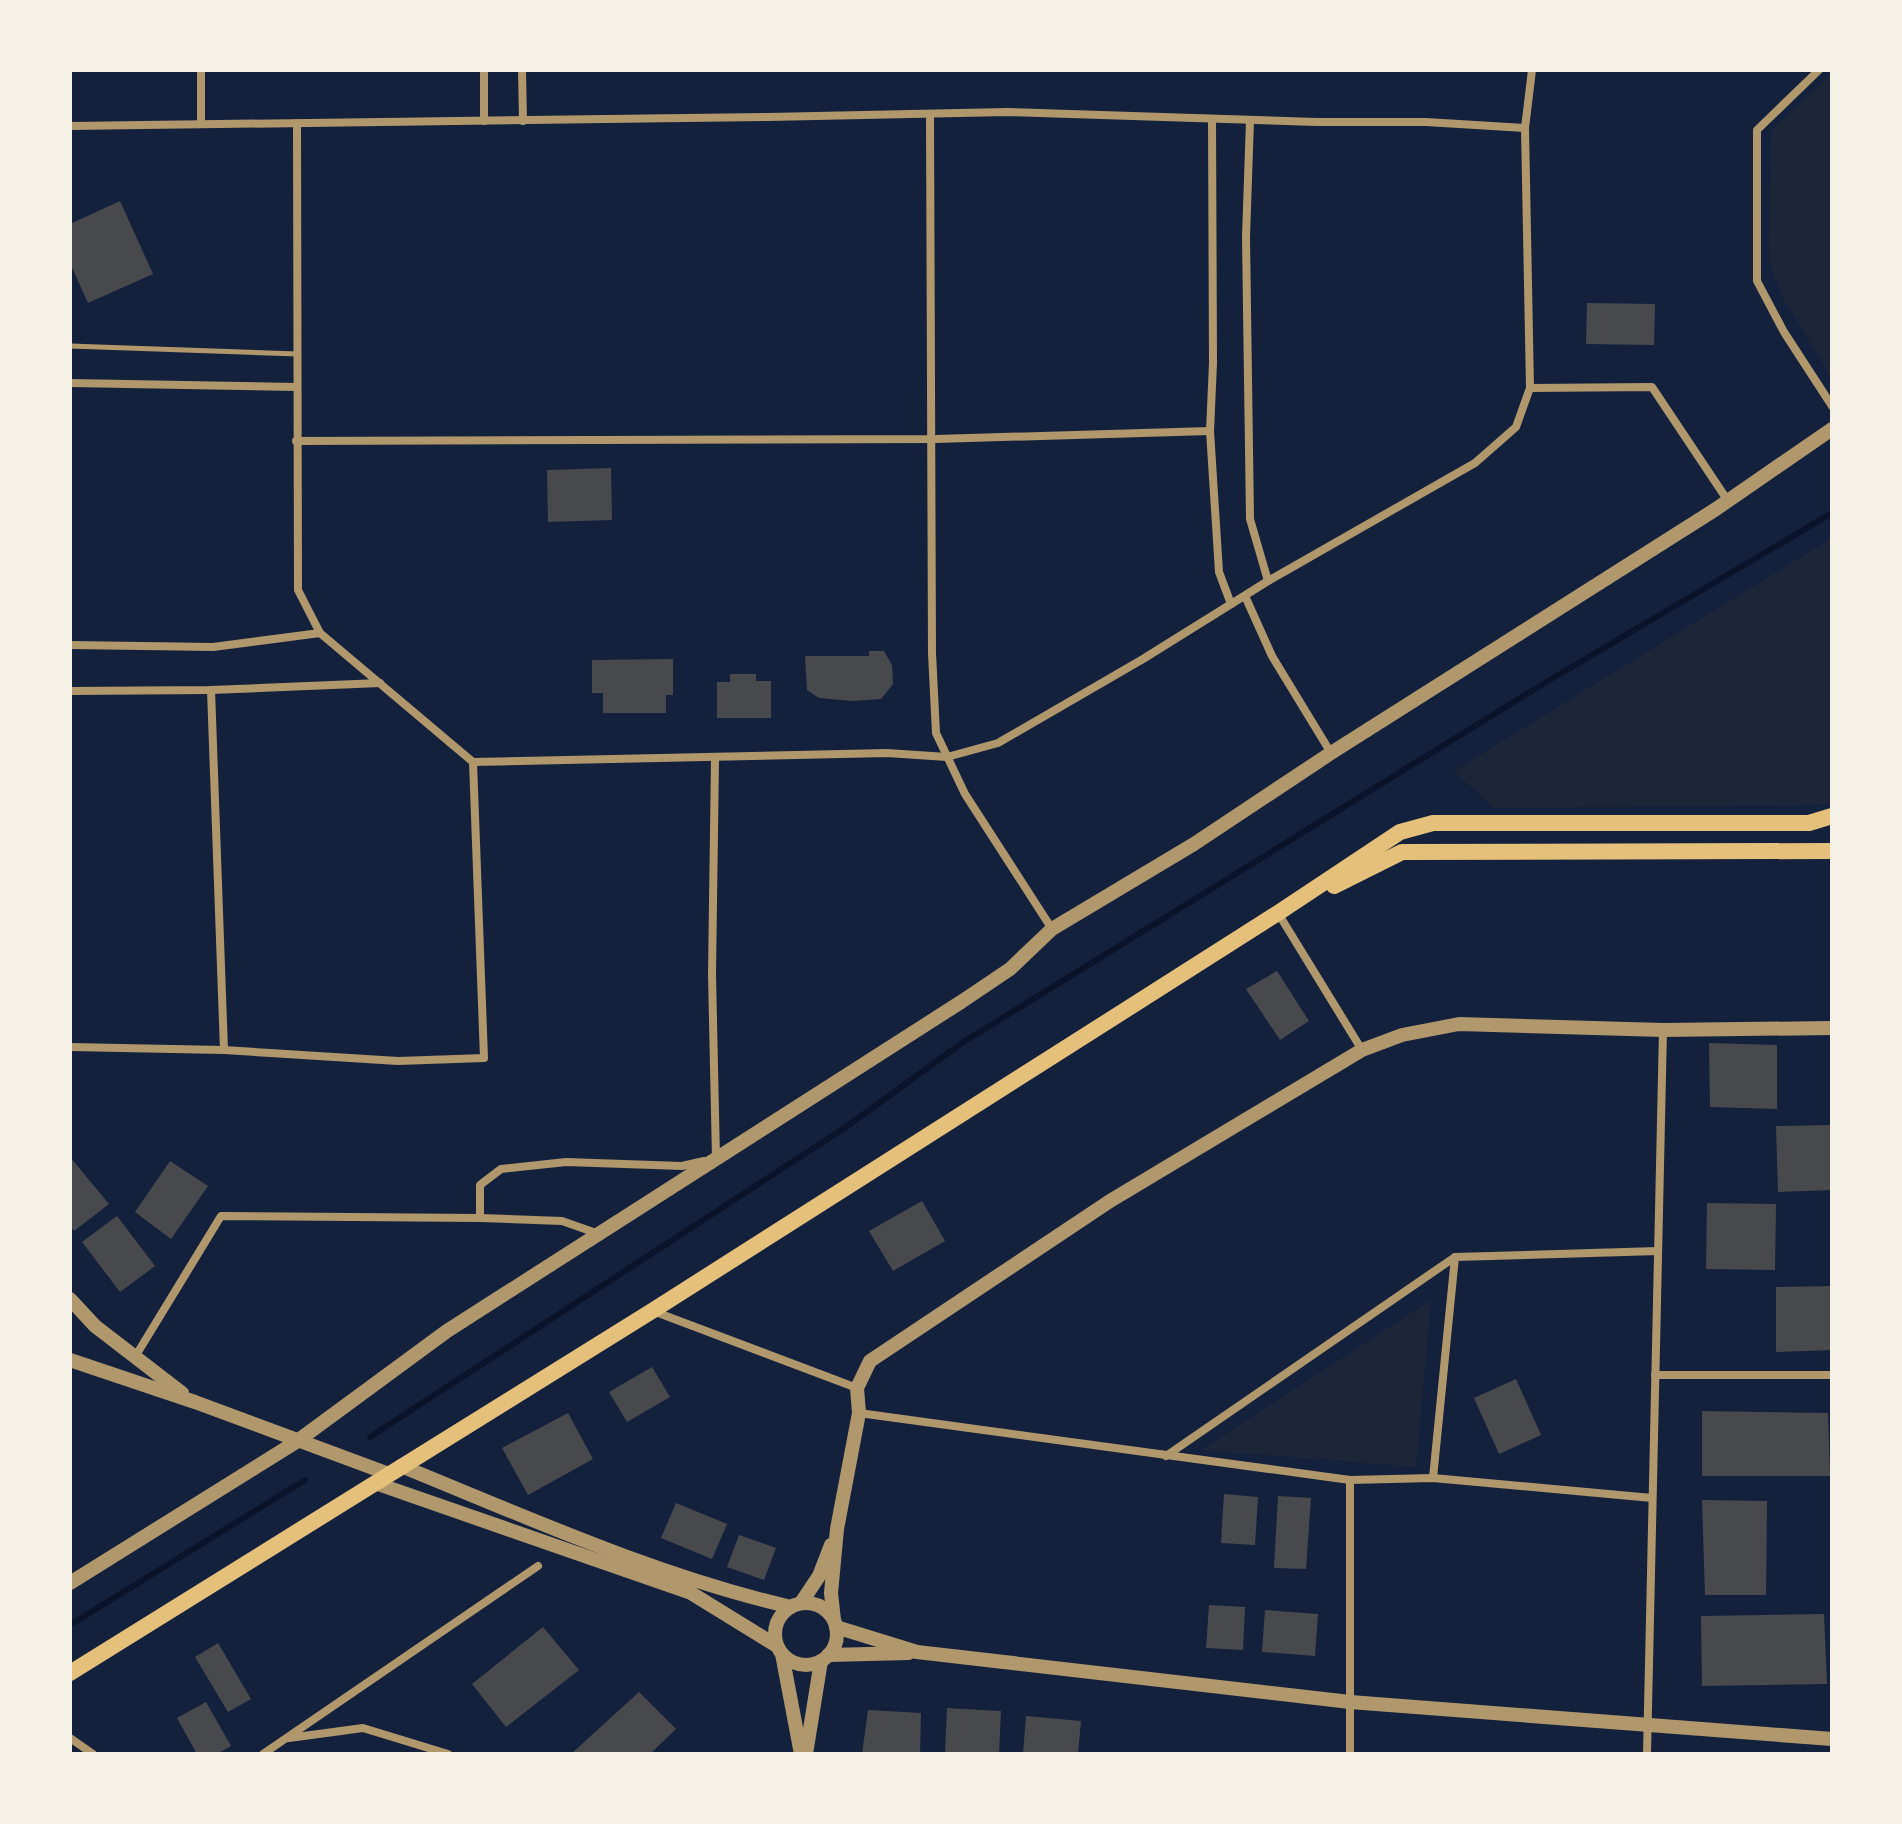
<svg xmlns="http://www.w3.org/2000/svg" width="1902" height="1824" font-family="Karla,sans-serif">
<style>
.green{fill:#1d2539}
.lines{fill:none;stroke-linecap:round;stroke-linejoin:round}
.stream{stroke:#0b132b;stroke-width:6}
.building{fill:#48494c}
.service{stroke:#b1986c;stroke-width:5}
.minor{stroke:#b1986c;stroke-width:8}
.tertiary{stroke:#b1986c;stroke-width:14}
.secondary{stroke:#e5c07b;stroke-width:16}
</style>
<rect width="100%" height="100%" fill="#14213d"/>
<g class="green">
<polygon points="1832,73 1832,379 1782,296 1769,263 1771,130"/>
<polygon points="1832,538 1832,801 1825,805 1493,808 1454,771"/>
<polygon points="1431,1300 1416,1467 1201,1450"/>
</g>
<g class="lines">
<g class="stream">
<polyline points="370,1437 846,1127 962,1043 1538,687 1832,513"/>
<polyline points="70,1625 305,1480"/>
</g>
</g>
<g class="building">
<polygon points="120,201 153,274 88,303 70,263 70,224"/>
<polygon points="1587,303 1655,304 1654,345 1586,344"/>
<polygon points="611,468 612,520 548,522 547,470"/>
<polygon points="869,651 884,651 892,665 893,684 881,699 852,701 819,698 807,690 805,656 869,656"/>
<polygon points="673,659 673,695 666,695 666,713 603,713 603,693 592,693 592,660"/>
<polygon points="730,674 756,674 756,681 771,681 771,718 717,718 717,682 730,682"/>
<polygon points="1277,971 1309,1021 1280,1040 1246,989"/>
<polygon points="1709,1043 1777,1045 1777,1109 1710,1107"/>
<polygon points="1832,1125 1832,1190 1778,1192 1776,1126"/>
<polygon points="70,1157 109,1204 74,1231 70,1226"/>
<polygon points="170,1161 208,1186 171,1239 135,1212"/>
<polygon points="922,1201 945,1241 893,1271 869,1231"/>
<polygon points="1707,1203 1776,1204 1775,1270 1706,1269"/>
<polygon points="117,1216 155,1266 120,1292 82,1242"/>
<polygon points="1832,1286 1832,1350 1776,1352 1776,1287"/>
<polygon points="652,1367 670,1397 627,1422 609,1392"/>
<polygon points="1516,1379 1541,1435 1499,1454 1474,1398"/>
<polygon points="1702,1411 1828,1413 1830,1476 1702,1476"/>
<polygon points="568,1413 593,1459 528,1495 502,1448"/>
<polygon points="1224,1494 1258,1497 1255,1545 1221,1543"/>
<polygon points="1278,1496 1311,1498 1306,1569 1274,1568"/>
<polygon points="1702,1500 1767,1501 1766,1595 1705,1595"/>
<polygon points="676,1503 727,1524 712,1559 661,1538"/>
<polygon points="739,1535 776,1548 764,1580 727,1567"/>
<polygon points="1209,1605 1245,1607 1243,1650 1206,1648"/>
<polygon points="1265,1610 1318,1614 1315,1656 1262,1652"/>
<polygon points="1824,1614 1827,1684 1702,1686 1701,1616"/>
<polygon points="543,1627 579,1670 506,1727 472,1684"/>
<polygon points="218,1643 251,1699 228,1712 195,1657"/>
<polygon points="639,1692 676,1729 650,1754 571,1754"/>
<polygon points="206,1702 231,1746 217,1754 197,1754 177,1718"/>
<polygon points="947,1708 1001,1711 999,1754 945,1754"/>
<polygon points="868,1710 921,1713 920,1754 862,1754"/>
<polygon points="1026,1716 1081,1721 1078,1754 1023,1754"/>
</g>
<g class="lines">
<polyline class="service" points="70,346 297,354"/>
<g class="minor">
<polyline points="201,70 201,124"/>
<polyline points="484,70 484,121"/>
<polyline points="522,70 523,121"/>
<polyline points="1819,70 1757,130 1757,281 1784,332 1832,406"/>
<polyline points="930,114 932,653 936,733 965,794 1052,929"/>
<polyline points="1212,119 1213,363 1210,431 1219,572 1231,604"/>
<polyline points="1250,120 1246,237 1250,519 1268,581"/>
<polyline points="297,123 298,590 320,633 473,762 887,753 947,757 998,743 1143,659 1268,581 1475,463 1516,427 1530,388 1525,128 1532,70"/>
<polyline points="70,126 768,117 1007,112 1317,122 1426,122 1525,128"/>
<polyline points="70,383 297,387"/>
<polyline points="1530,388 1652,387 1728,501"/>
<polyline points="296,441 936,439 1210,431"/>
<polyline points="1245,596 1272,656 1331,753"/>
<polyline points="70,645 213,647 320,633"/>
<polyline points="211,690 224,1050"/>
<polyline points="70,691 211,690 380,683"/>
<polyline points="715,759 712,975 716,1158"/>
<polyline points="1278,913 1362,1050"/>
<polyline points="70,1047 224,1050 398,1061 484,1058 473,762"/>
<polyline points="480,1218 480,1185 501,1169 566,1162 682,1166 704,1161"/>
<polyline points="653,1311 857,1388"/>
<polyline points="135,1357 221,1216 480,1218 562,1221 599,1234"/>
<polyline points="1655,1375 1832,1375"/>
<polyline points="859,1413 1350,1480 1433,1478 1652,1498"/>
<polyline points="1166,1456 1455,1257 1658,1251"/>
<polyline points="1433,1478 1455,1257"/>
<polyline points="70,1738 93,1754"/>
<polyline points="289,1738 363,1728 448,1754"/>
<polyline points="263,1754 538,1566"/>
<polyline points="1350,1754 1350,1480"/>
<polyline points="1647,1754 1663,1030"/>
</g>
<g class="tertiary">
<polyline points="70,1299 95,1326 182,1393"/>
<polyline points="70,1360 195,1402 389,1474"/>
<path d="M401,1466C529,1518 657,1576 791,1607"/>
<polyline points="375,1483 691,1593 777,1646"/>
<polyline points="70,1583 296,1442 447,1331 961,1002 1010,969 1052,929 1194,844 1331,753 1716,509 1832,429"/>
<polyline points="801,1603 819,1576 831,1545"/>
<circle cx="806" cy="1634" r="31"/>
<polyline points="834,1620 831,1593 837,1529 859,1413 857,1388 870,1361 1110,1201 1362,1050 1402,1035 1459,1024 1663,1030 1832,1028"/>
<polyline points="836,1627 917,1652 1350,1702 1832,1739"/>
<polyline points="782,1654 801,1754"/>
<polyline points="828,1655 909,1653"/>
<polyline points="806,1754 821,1661"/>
</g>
<g class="secondary">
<polyline points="1334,886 1402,852 1832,851"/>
<polyline points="70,1673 652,1311 1278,913 1400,832 1433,823 1809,823 1832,816"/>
</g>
</g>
<rect width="1902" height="1824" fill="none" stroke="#f6f1e7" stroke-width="144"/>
</svg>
